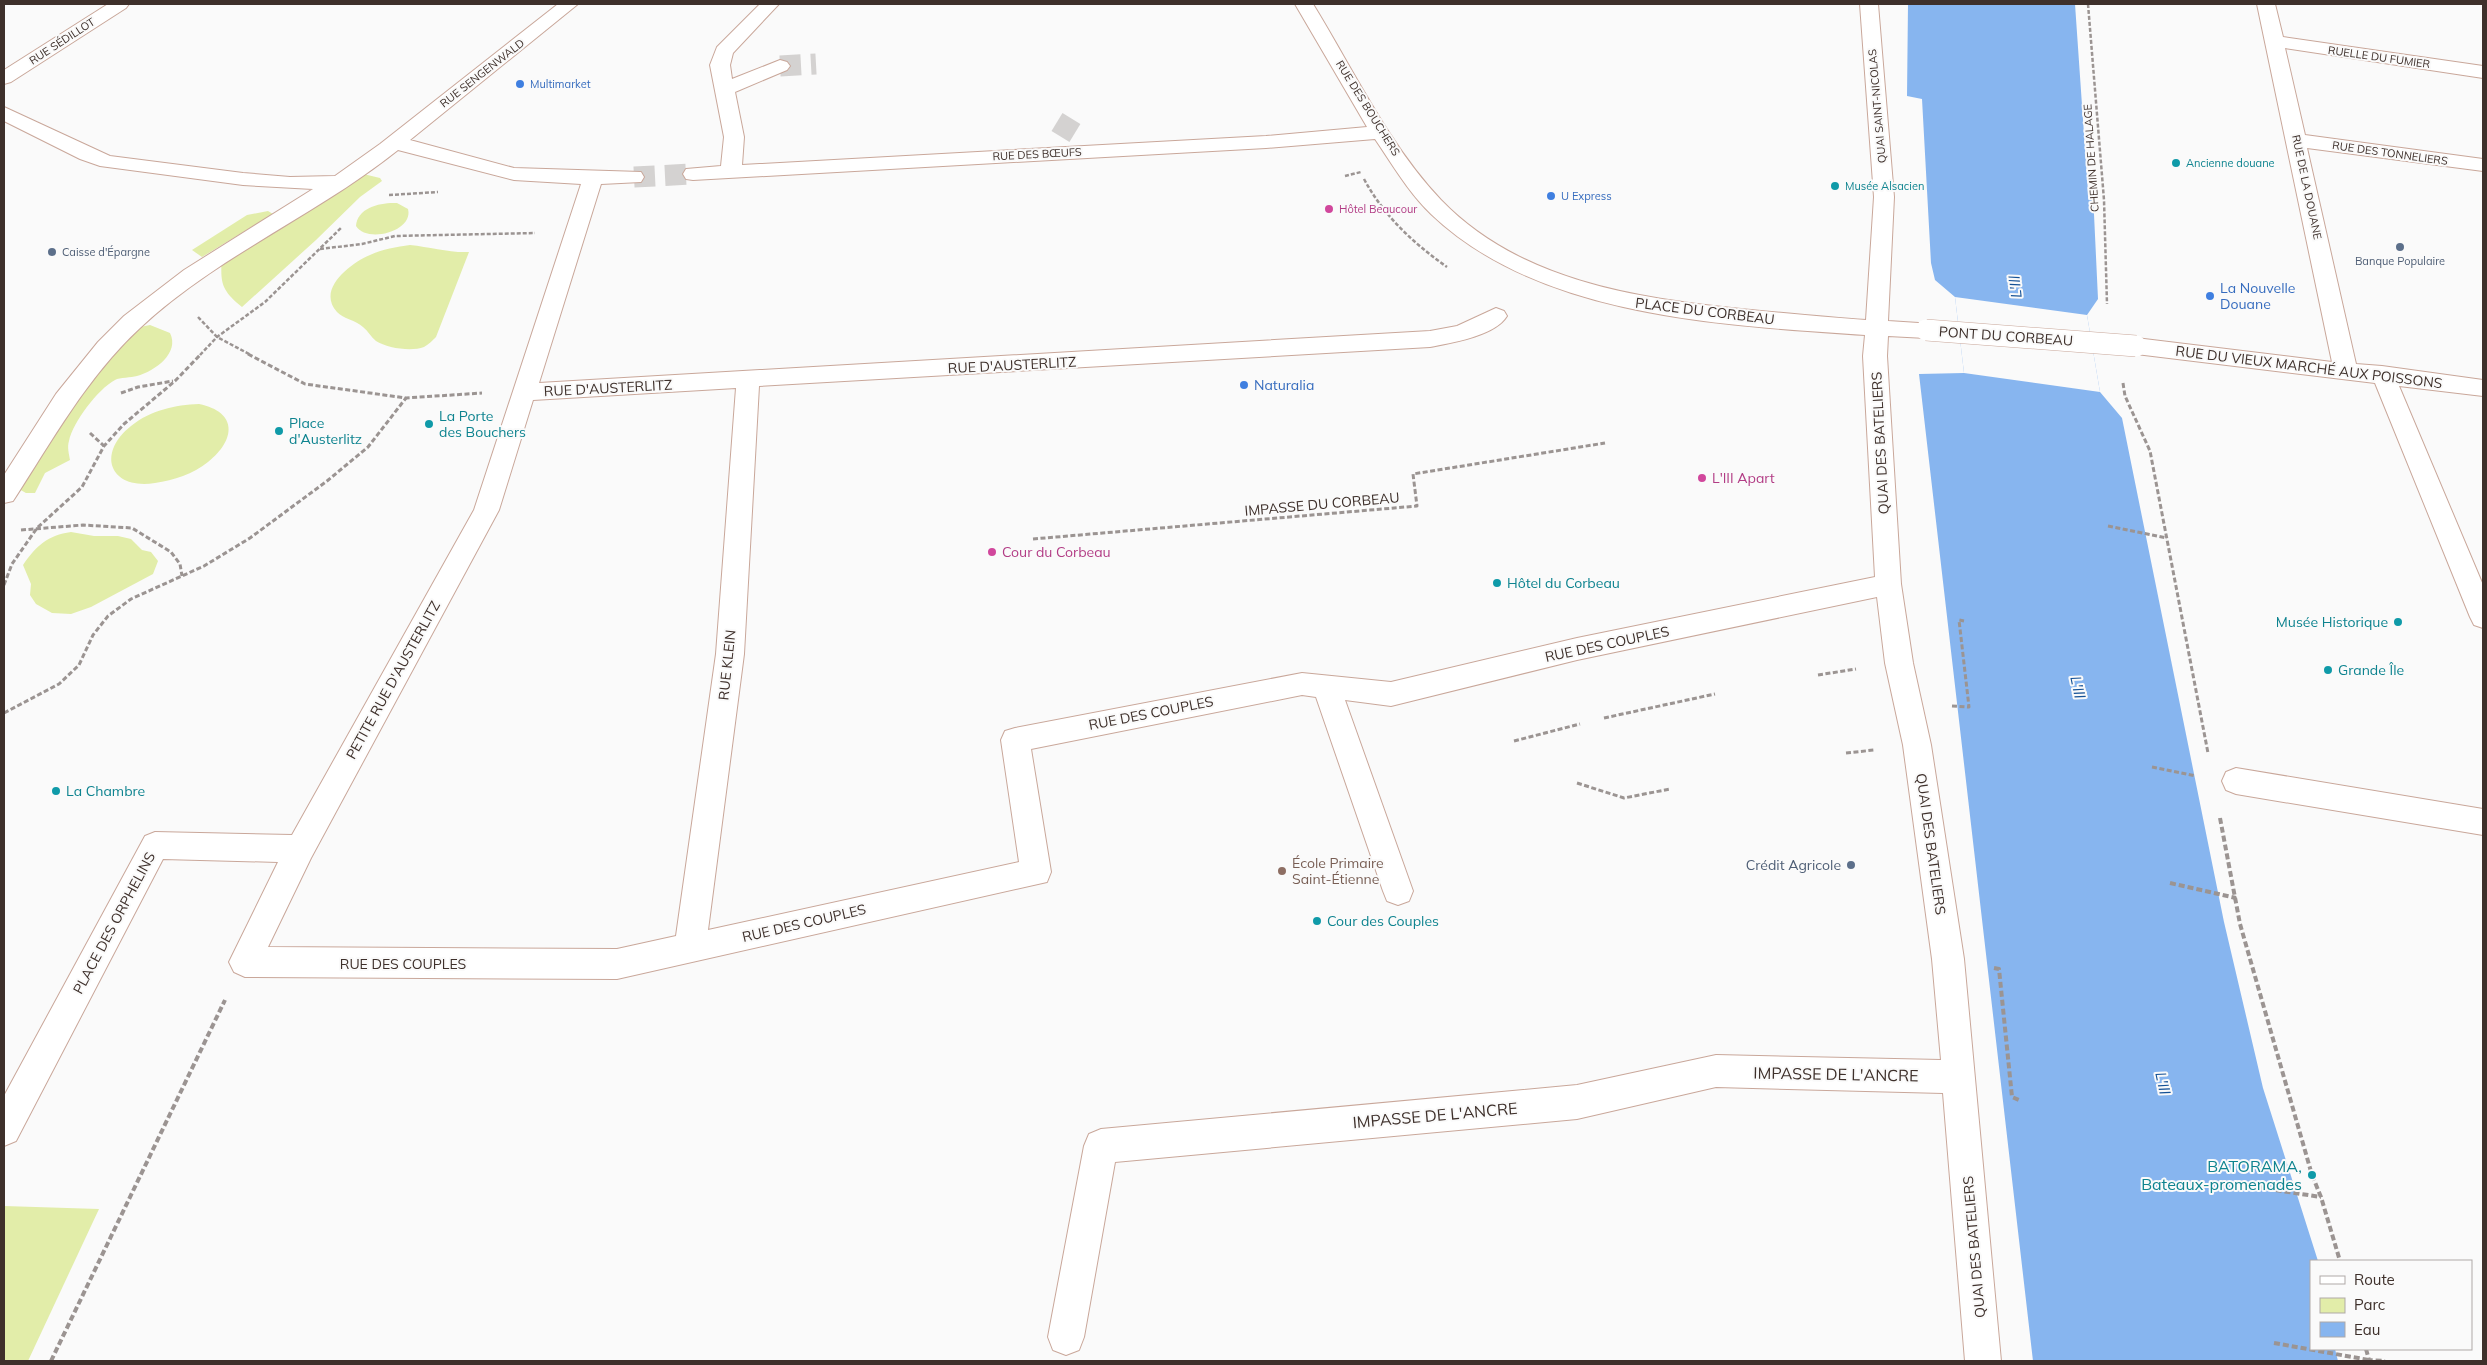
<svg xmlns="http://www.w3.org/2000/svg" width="2487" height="1365" font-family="Mulish,sans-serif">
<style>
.green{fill:#e2eda9}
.water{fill:#87b5ef}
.pier{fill:#fafafa}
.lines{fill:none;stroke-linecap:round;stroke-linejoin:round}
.minor-tunnel{stroke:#d4d2d1;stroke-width:21;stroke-dasharray:21 10;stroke-linecap:butt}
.minor-casing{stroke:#c9a79a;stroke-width:2}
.path-far2{stroke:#9b9492;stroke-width:2.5;stroke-dasharray:4 2;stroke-linecap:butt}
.path-far1{stroke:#9b9492;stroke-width:3;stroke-dasharray:5 2.5;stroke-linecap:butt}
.path{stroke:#9b9492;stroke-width:4;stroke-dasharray:6 3;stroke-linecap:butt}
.minor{fill:#fff;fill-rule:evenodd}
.minor-bridge-casing{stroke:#c9a79a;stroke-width:22;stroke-linecap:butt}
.minor-bridge{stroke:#fff;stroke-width:21}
.shop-dot{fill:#3f7fe0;stroke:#fafafa;stroke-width:2}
.culture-dot{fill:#0f9aa8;stroke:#fafafa;stroke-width:2}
.hotel-dot{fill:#d1479c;stroke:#fafafa;stroke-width:2}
.service-dot{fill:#5c6f8a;stroke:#fafafa;stroke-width:2}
.education-dot{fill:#8d6e63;stroke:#fafafa;stroke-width:2}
.labels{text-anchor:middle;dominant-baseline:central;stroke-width:4;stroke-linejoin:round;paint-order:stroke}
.far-street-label{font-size:11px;fill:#3e302b;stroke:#fafafa}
.far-shop-label{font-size:11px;fill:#366cbe;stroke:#fafafa;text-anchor:start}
.far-culture-label{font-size:11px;fill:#0d838f;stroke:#fafafa;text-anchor:start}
.far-hotel-label{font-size:11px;fill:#b23c85;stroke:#fafafa;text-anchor:start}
.far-service-label{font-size:11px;fill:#4e5e75;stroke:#fafafa;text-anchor:start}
.shop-label{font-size:14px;fill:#366cbe;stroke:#fafafa;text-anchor:start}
.street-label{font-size:14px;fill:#3e302b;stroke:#fafafa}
.culture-label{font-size:14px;fill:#0d838f;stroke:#fafafa;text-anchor:start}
.hotel-label{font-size:14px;fill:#b23c85;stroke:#fafafa;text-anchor:start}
.education-label{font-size:14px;fill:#785e54;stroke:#fafafa;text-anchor:start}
.service-label{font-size:14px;fill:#4e5e75;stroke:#fafafa;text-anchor:end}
.water-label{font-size:15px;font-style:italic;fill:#145196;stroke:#fafafa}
.near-street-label{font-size:16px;fill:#3e302b;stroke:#fafafa}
.near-culture-label{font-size:16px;fill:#0d838f;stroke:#fafafa;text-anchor:end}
</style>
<rect width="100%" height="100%" fill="#fafafa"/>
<g class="green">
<path d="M355,172L380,178L382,181L360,197L316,240L242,307C221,290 220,283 222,256Z"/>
<path d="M397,203L408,209C414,231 367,244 356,226C357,207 382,202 397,203Z"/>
<polygon points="268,211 273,214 202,257 192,250 247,215"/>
<path d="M410,245C430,247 450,253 469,252L436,337C433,340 428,345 424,347C411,352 387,348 376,341C371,337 368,331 363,327C356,320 343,319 337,312C316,289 351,263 370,255C382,249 397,247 410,245Z"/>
<path d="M150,325L170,333C180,353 155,371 137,376C131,378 120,377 115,380C98,389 73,422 69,441C67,447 69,454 70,460L45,473L35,493H26L17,488L125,330Z"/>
<path d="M199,404C238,412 236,440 208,462C193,474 174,480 155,483C110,490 96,454 131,426C151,410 175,405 199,404Z"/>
<path d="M71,532L94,536H118L131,539L142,550L151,552L158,561L153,574L91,607L71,614L52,613L36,604L30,595L31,584L23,565C36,546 48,535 71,532Z"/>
<polygon points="4,1206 99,1209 28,1361 4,1361"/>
</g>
<polygon class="water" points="1908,4 2075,4 2088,192 2093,193 2098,299 2087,315 2100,392 2122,418 2224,922 2263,1088 2318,1261 2311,1261 2311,1349 2335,1349 2338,1361 2033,1361 1919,374 1964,373 1955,297 1935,280 1931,263 1922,99 1907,96"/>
<polygon class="pier" points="1955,297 2087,315 2100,392 1964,373"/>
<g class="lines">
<g class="minor-tunnel">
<polyline points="780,66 816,64"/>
<polyline points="1057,122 1075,133"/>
<polyline points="634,177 693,174"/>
</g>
<g class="minor-casing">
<g id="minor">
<polygon points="108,4 129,4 126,8 11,82 4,84 4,70"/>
<path d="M558,4H578L410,140L514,168L641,172L644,177L641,182L601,184L539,383L1430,331L1457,326L1496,308L1504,311L1507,316C1495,336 1451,343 1430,347L759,386L744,654L708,930L1019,862L1001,740L1005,731L1015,728L1302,673L1391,682L1577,638L1875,577L1863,356L1865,335C1723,325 1540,318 1431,214C1409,193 1392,164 1375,139L1266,148L693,180L686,179L683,174L686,169L721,166L724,137L710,65L717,47L760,4H779L733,53L730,65L732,79L780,60L787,62L790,66L787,70L735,92L744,137L742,165L1266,136L1367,127L1295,4H1313C1353,69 1388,144 1441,200C1519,281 1635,298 1741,309C1783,313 1824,317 1866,320L1874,197L1860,4H1878L1894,197L1888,321L1934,324L1937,330L1934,336L1926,338L1888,336L1887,356L1901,584L1913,663L1931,745L1964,959L2001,1361H1965L1943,1093L1716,1087L1577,1119L1115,1162L1084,1337L1079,1350L1066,1355L1053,1350L1048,1337L1084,1146L1089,1134L1101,1129L1577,1085L1716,1055L1941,1060L1932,959L1903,745L1885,663L1877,597L1577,660L1391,706L1345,700L1413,891L1409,901L1398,905L1387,901L1383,891L1316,697L1302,695L1031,749L1051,872L1047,882L617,979L245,977L234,972L229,962L278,862L163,859L16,1141L4,1146V1096L145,836L155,832L292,835L474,510L581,184L514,180L398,150C317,215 217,256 140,328C87,377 52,441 13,501L4,503V475L56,394L98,342L124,316L184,270L313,189L243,185L100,166L80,159L4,121V107L110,156L243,173L290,177L335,176L380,144ZM736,388L716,654L676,936L617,949L268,947L311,858L499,510L533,400Z"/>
<polygon points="2257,4 2275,4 2283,37 2483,66 2483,78 2285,48 2305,135 2483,159 2483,171 2307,148 2356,364 2382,366 2483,380 2483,396 2399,386 2483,585 2483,628 2474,625 2470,617 2375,383 2136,354 2128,352 2125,346 2128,340 2136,338 2332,362"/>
<polygon points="2236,768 2483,809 2483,835 2236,794 2226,790 2222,781 2226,772"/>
</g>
</g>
<g class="path-far2">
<polyline points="2088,4 2104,200 2107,304"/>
<polyline points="1345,176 1361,172"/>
<path d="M1364,179C1384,216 1413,243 1447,267"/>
<polyline points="389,195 438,192"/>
<polyline points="320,249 362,244 395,236 535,233"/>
<polyline points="198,317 217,337 251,355"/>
<polyline points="200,355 217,337 265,302 341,228"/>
</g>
<g class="path-far1">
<polyline points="248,354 305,384 406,398 482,393"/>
<polyline points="2123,383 2125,396 2150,451 2208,753"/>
<polyline points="121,393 138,387 173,381"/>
<polyline points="90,433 104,446"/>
<polyline points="2108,526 2167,538"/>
<polyline points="21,530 83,525 132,528 171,552 180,564 182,576"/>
<polyline points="1033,539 1417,506 1413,474 1605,443"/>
<polyline points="4,585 12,564 37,528 82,487 104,446 124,424 175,381 201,354"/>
<polyline points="1818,675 1856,669"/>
<polyline points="1952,706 1969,707 1959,620 1964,621"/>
<polyline points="4,713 59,684 79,665 93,635 108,616 131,599 204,566 250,538 327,481 368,447 406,398"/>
<polyline points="1604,718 1715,694"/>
<polyline points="1514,741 1580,724"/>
<polyline points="1846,753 1874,750"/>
<polyline points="2152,767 2196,776"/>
<polyline points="1577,783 1624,798 1670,789"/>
</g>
<g class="path">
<polyline points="2220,818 2240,924 2312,1175 2321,1197 2340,1261"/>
<polyline points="2170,883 2236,898"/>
<polyline points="1994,968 1999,969 2012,1097 2019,1100"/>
<polyline points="2249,1186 2321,1197"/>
<polyline points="2274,1343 2369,1360"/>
<polyline points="2366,1349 2369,1360 2385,1361"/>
<polyline points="51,1361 225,1000"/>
</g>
<use href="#minor" class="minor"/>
<g class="minor-bridge-casing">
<polyline id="minor-bridge" points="1926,330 2136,346"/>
</g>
<use href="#minor-bridge" class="minor-bridge"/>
</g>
<g class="shop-dot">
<circle cx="520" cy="84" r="5"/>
<circle cx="1551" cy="196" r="5"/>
<circle cx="2210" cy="296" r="5"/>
<circle cx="1244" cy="385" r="5"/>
</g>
<g class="culture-dot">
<circle cx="2176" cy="163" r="5"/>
<circle cx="1835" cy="186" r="5"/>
<circle cx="429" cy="424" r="5"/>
<circle cx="279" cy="431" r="5"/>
<circle cx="1497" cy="583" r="5"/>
<circle cx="2398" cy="622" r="5"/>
<circle cx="2328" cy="670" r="5"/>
<circle cx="56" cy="791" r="5"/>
<circle cx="1317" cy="921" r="5"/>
<circle cx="2312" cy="1175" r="5"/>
</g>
<g class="hotel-dot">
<circle cx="1329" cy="209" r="5"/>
<circle cx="1702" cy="478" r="5"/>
<circle cx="992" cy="552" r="5"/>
</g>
<g class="service-dot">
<circle cx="2400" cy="247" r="5"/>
<circle cx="52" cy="252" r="5"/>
<circle cx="1851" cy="865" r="5"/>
</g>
<circle class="education-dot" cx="1282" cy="871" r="5"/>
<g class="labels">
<g class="far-street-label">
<text transform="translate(62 41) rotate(-33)">RUE SÉDILLOT</text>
<text transform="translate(2379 57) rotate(8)">RUELLE DU FUMIER</text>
<text transform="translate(482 73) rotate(-38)">RUE SENGENWALD</text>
<text transform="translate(1877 106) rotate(-95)">QUAI SAINT-NICOLAS</text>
<text transform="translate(1368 108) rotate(58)">RUE DES BOUCHERS</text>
<text transform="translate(2390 153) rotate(8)">RUE DES TONNELIERS</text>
<text transform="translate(1037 154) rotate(-3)">RUE DES BŒUFS</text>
<text transform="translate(2091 158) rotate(-94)">CHEMIN DE HALAGE</text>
<text transform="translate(2307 187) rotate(78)">RUE DE LA DOUANE</text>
</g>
<g class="far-shop-label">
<text x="530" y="84">Multimarket</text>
<text x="1561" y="196">U Express</text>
</g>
<g class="far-culture-label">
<text x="2186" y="163">Ancienne douane</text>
<text x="1845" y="186">Musée Alsacien</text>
</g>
<g class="far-hotel-label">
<text x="1339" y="209">Hôtel Beaucour</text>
</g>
<g class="far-service-label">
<text x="62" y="252">Caisse d'Épargne</text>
<text x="2400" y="261" text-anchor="middle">Banque Populaire</text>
</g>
<g class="shop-label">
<text x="2220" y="288">La Nouvelle<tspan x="2220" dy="16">Douane</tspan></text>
<text x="1254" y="385">Naturalia</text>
</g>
<g class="street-label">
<text transform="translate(1705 311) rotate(7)">PLACE DU CORBEAU</text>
<text transform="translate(2006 336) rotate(4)">PONT DU CORBEAU</text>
<text transform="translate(1012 365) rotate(-3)">RUE D'AUSTERLITZ</text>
<text transform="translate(2309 367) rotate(7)">RUE DU VIEUX MARCHÉ AUX POISSONS</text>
<text transform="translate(608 388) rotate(-3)">RUE D'AUSTERLITZ</text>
<text transform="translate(1880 443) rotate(-93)">QUAI DES BATELIERS</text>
<text transform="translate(1322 504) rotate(-5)">IMPASSE DU CORBEAU</text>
<text transform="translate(1607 644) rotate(-12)">RUE DES COUPLES</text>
<text transform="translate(727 665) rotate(-84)">RUE KLEIN</text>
<text transform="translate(393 680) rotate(-61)">PETITE RUE D'AUSTERLITZ</text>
<text transform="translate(1151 713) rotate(-11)">RUE DES COUPLES</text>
<text transform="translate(1931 844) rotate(82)">QUAI DES BATELIERS</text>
<text transform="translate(114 923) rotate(-62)">PLACE DES ORPHELINS</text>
<text transform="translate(804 923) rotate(-13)">RUE DES COUPLES</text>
<text x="403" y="964">RUE DES COUPLES</text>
<text transform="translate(1974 1247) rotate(-95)">QUAI DES BATELIERS</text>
</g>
<g class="culture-label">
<text x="439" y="416">La Porte<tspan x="439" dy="16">des Bouchers</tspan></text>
<text x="289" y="423">Place<tspan x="289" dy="16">d'Austerlitz</tspan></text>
<text x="1507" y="583">Hôtel du Corbeau</text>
<text x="2388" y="622" text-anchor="end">Musée Historique</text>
<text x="2338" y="670">Grande Île</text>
<text x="66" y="791">La Chambre</text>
<text x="1327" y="921">Cour des Couples</text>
</g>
<g class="hotel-label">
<text x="1712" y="478">L'III Apart</text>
<text x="1002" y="552">Cour du Corbeau</text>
</g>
<g class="education-label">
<text x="1292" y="863">École Primaire<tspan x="1292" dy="16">Saint-Étienne</tspan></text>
</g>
<g class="service-label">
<text x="1841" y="865">Crédit Agricole</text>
</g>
<g class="water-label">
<text transform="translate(2015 287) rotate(-96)">L'Ill</text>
<text transform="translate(2078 687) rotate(78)">L'Ill</text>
<text transform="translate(2163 1083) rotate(78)">L'Ill</text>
</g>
<g class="near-street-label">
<text transform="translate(1836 1074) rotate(1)">IMPASSE DE L'ANCRE</text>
<text transform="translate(1435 1115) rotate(-5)">IMPASSE DE L'ANCRE</text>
</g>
<g class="near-culture-label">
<text x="2302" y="1166">BATORAMA,<tspan x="2302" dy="18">Bateaux-promenades</tspan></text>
</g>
</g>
<rect width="2487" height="1365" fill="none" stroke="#3e302b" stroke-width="10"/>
<rect x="2310" y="1260" width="162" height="90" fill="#fafafa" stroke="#afa9a7"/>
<rect x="2320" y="1276" width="25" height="8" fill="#ffffff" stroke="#afa9a7"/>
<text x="2354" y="1285" font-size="15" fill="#3e302b">Route</text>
<rect x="2320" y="1298" width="25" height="15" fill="#e2eda9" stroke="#afa9a7"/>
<text x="2354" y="1310" font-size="15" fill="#3e302b">Parc</text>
<rect x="2320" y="1322" width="25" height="15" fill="#87b5ef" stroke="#afa9a7"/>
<text x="2354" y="1335" font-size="15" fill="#3e302b">Eau</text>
</svg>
